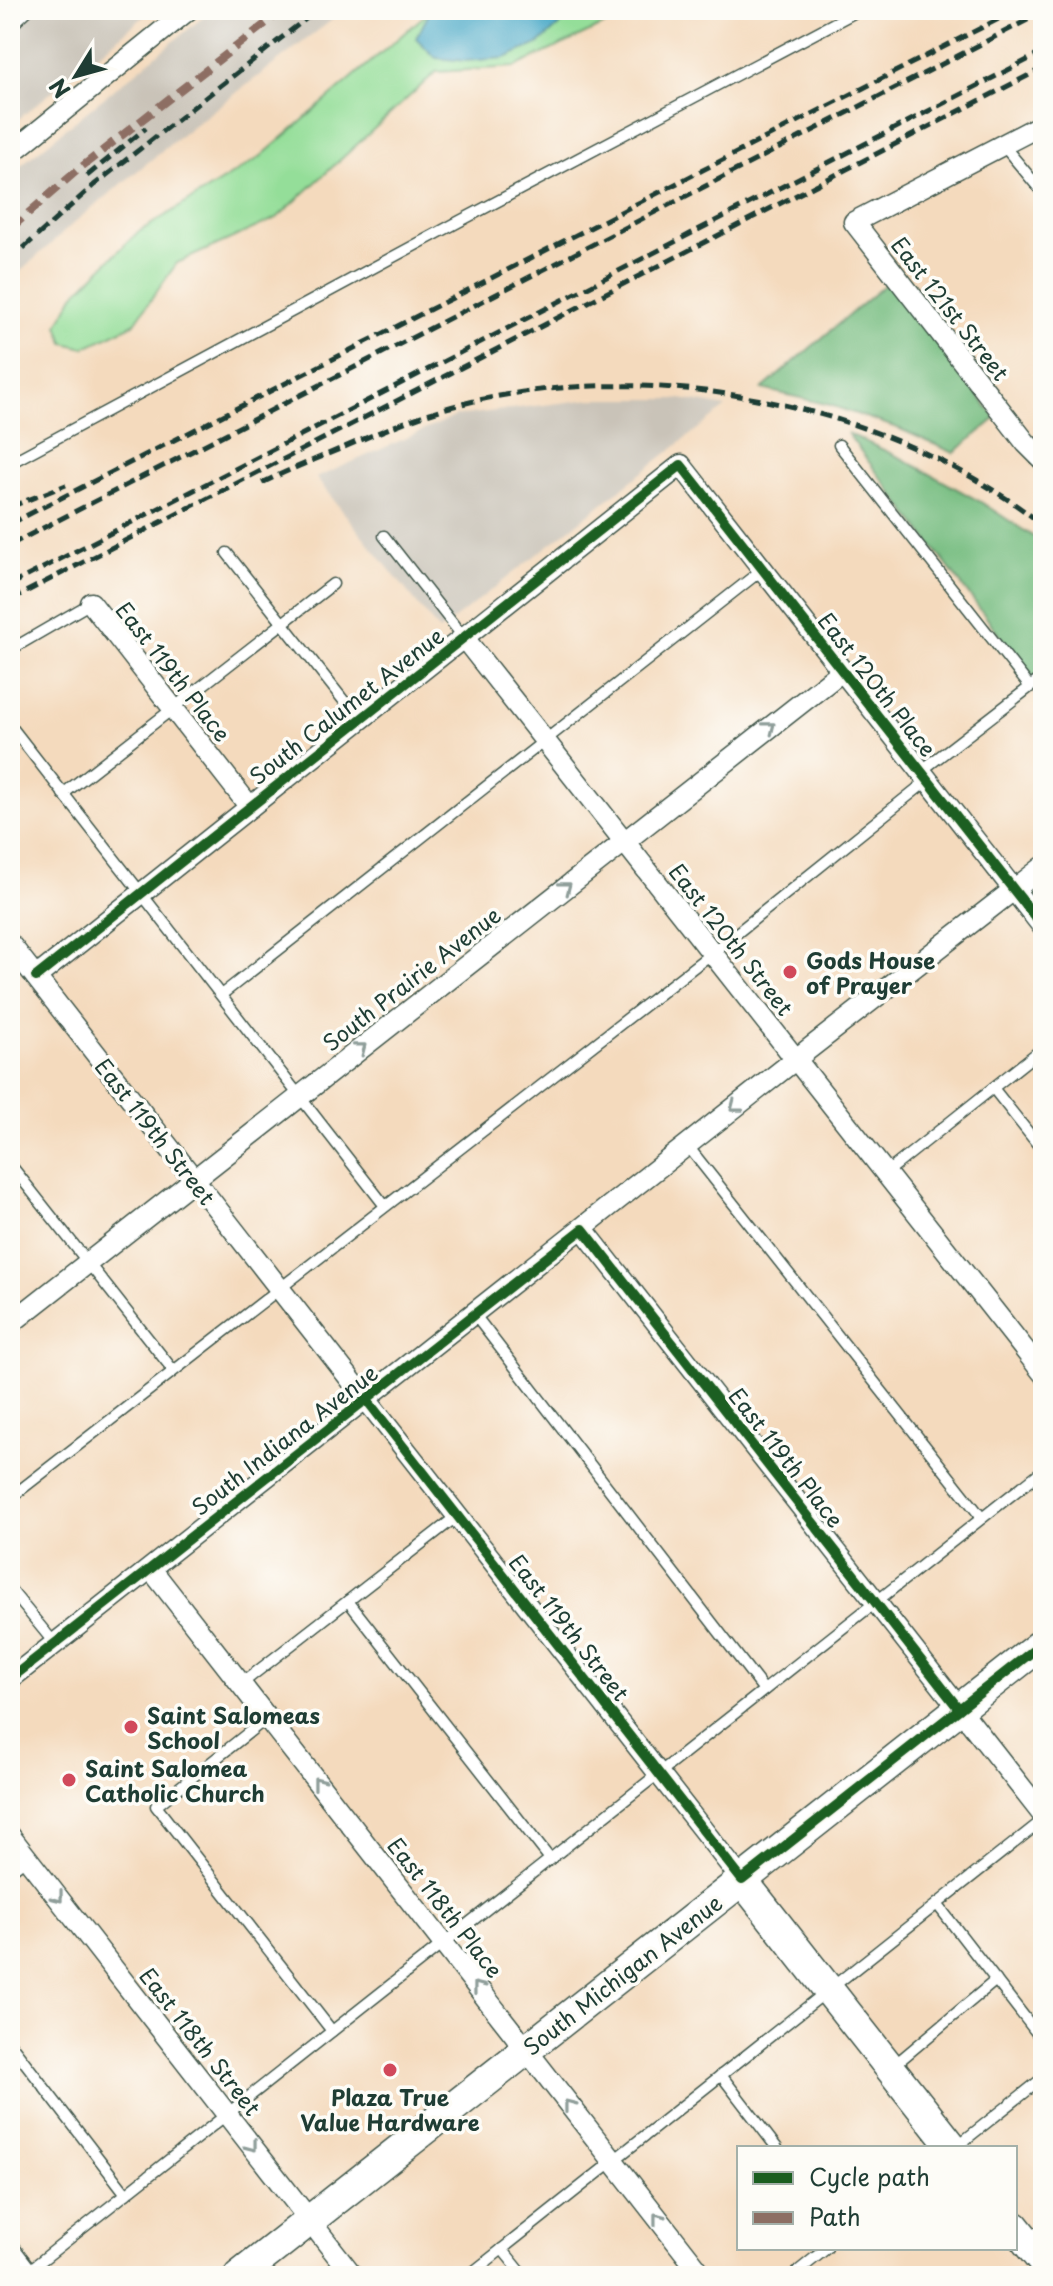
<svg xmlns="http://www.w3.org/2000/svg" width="1053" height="2286" font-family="'Playpen Sans',sans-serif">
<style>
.industrial{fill:#c9c3b8}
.green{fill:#94de99;stroke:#5a8e66;stroke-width:2}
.forest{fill:#77bd81;stroke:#4b7d5a;stroke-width:2}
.water{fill:#49a9c8;stroke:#34737e;stroke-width:2}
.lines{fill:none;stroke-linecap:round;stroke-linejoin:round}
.lane-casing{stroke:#3f5549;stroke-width:13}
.street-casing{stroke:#3f5549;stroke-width:23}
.secondary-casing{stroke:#3f5549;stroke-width:33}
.lane{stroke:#fff;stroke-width:10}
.street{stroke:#fff;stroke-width:20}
.secondary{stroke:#fff;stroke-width:30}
.rail{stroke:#1f3d34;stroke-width:5;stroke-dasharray:12 6;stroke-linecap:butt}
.quiet{stroke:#8d6e63;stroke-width:8;stroke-dasharray:16 8;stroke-linecap:butt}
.cycleway-casing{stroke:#fdfcf7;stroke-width:15}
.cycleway{stroke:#1b5e20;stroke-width:10}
.oneway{stroke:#8f9e9a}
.poi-dot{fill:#d1495b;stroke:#fdfcf7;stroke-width:3}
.labels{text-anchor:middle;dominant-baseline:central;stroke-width:7;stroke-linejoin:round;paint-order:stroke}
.street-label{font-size:22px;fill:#1f3d34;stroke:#fdfcf7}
.poi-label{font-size:22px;font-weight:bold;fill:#1f3d34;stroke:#fdfcf7;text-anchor:start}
</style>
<rect width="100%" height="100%" fill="#fdfcf7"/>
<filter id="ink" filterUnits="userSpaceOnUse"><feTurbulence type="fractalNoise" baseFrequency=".0125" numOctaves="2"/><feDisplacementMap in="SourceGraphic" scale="16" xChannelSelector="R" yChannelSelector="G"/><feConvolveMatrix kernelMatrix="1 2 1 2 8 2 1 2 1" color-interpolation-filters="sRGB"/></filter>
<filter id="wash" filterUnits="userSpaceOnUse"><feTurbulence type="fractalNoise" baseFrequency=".006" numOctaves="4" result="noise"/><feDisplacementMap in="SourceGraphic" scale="32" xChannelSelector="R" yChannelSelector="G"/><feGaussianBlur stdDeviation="1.8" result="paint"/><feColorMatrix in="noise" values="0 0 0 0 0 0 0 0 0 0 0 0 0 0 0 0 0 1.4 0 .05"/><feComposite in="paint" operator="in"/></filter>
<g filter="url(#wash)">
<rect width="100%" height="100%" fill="#f4dabd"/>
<g class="industrial">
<polygon points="10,10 152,10 10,126"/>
<polygon points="212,10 345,10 189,129 77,220 10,281 10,174"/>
<polygon points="592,399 681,399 726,407 439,631 316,478 456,416"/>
</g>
<polygon class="green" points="431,10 636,10 515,67 436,72 277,218 177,263 134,324 84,348 64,343 58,325 74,295 137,233 259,158"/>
<g class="forest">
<polygon points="889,281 996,418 954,453 900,429 830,405 762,389"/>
<polygon points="847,433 903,459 981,502 1043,543 1043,670 1032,678"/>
</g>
<polygon class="water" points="431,10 576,10 540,43 505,58 466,61 436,58 416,38"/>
</g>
<g filter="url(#ink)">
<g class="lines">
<g class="lane-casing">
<g id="lane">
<polyline points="10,27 28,10"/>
<polyline points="1003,145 1043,193"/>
<polyline points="839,445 1030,687"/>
<polyline points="10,463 460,221 859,10"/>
<polyline points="384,536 464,638"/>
<polyline points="227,553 359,720"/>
<polyline points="10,650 91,603"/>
<polyline points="10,725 385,1206"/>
<polyline points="921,771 1043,677"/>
<polyline points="63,794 333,584"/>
<polyline points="221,995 763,569"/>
<polyline points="993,1088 1043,1151"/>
<polyline points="687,1145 982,1518"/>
<polyline points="10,1164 173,1370"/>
<polyline points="886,1173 1043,1048"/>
<polyline points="474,1314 764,1690"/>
<polyline points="10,1498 712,953 928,780"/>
<polyline points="10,1589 55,1644"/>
<polyline points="348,1601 550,1859"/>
<polyline points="241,1684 457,1516"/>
<polyline points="267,1718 156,1806 332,2031"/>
<polyline points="10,1871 27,1858"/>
<polyline points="937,1904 1043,2041"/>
<polyline points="10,2043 126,2194"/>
<polyline points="892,2067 996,1980"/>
<polyline points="721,2075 777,2148"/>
<polyline points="956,2147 1043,2078"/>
<polyline points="502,2249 524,2276"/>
<polyline points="27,2272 1043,1470"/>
<polyline points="468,2276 1043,1820"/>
<polyline points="792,2276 827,2248"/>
</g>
</g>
<g class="street-casing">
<g id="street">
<polyline points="1043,124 854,222 1026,443 1043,460"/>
<polyline points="10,154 188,10"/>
<polyline points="91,603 250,807"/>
<polyline points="464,638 1043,1373"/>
<polyline points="10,944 742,1880"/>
<polyline points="36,977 681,465 1043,927"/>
<polyline points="583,1229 1043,1815"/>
<polyline points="10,1324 842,671"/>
<polyline points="151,1569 703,2276"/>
<polyline points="10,1679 796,1059 1043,867"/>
<polyline points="10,1836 353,2276"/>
<polyline points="10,2250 30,2276"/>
</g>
</g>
<g class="secondary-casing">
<g id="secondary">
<polyline points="742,1880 953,2148"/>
<polyline points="1015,2227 1043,2262"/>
<polyline points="239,2276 1043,1643"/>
</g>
</g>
<use href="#lane" class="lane"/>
<use href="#street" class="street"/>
<use href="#secondary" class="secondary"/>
<g class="rail">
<polyline points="87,176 146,128"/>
<polyline points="10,260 94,185 317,10"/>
<path d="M262,483C288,470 314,460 340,449C382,431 422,413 466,403C656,357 889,404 1043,525"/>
<polyline points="10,507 66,485"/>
<polyline points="10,524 1016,10"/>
<polyline points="10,545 1043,12"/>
<polyline points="10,585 1043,52"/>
<polyline points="10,600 1043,68"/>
</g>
<polyline class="quiet" points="10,229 80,168 283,10"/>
<g class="cycleway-casing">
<g id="cycleway">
<polyline points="36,977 681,465 1043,927"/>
<polyline points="366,1399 742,1880 1043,1643"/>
<polyline points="10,1679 583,1229 959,1709"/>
</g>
</g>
<use href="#cycleway" class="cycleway"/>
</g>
<defs><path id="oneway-chevron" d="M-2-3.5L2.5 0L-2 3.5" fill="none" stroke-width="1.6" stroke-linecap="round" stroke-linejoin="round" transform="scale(2)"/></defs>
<g class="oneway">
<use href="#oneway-chevron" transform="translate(770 727) rotate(-38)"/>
<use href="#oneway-chevron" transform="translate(566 887) rotate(-38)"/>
<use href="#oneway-chevron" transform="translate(361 1048) rotate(-38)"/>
<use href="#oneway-chevron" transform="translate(735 1107) rotate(142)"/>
<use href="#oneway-chevron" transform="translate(318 1782) rotate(-128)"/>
<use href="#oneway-chevron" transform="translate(58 1897) rotate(52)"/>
<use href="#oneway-chevron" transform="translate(478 1987) rotate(-128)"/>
<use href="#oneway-chevron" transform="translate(569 2105) rotate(-128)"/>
<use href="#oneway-chevron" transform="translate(252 2146) rotate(52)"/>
<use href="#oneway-chevron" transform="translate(658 2218) rotate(-128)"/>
</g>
</g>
<g class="poi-dot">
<circle cx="790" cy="972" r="8"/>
<circle cx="131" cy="1727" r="8"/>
<circle cx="69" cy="1780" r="8"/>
<circle cx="390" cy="2070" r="8"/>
</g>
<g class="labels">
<g class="street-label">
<text transform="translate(951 308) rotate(52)">East 121st Street</text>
<text transform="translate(174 671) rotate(52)">East 119th Place</text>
<text transform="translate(878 684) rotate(52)">East 120th Place</text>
<text transform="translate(346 705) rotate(-38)">South Calumet Avenue</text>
<text transform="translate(732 939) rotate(52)">East 120th Street</text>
<text transform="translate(411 978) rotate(-38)">South Prairie Avenue</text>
<text transform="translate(156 1131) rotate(52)">East 119th Street</text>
<text transform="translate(284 1439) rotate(-38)">South Indiana Avenue</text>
<text transform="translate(787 1457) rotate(52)">East 119th Place</text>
<text transform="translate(570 1627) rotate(52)">East 119th Street</text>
<text transform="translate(446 1907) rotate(52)">East 118th Place</text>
<text transform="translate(622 1974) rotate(-38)">South Michigan Avenue</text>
<text transform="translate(201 2041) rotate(52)">East 118th Street</text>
</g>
<g class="poi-label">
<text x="806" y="959">Gods House<tspan x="806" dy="25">of Prayer</tspan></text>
<text x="147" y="1714">Saint Salomeas<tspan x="147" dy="25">School</tspan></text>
<text x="85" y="1767">Saint Salomea<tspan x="85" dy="25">Catholic Church</tspan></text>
<text x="390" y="2096" text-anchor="middle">Plaza True<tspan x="390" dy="25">Value Hardware</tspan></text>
</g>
</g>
<rect width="1053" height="2286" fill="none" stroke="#fdfcf7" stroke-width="40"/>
<rect x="737" y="2146" width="280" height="104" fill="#fdfcf7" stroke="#a4b0a9" stroke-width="2"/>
<rect x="753" y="2172" width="40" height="12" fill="#1b5e20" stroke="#a4b0a9" stroke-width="2"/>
<text x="809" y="2186" font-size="24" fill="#1f3d34">Cycle path</text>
<rect x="753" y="2212" width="40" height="12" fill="#8d6e63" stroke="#a4b0a9" stroke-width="2"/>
<text x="809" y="2226" font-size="24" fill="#1f3d34">Path</text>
<g transform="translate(76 76) rotate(233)" stroke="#fdfcf7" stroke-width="6" paint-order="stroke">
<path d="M0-6L14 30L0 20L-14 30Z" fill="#1f3d34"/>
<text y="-12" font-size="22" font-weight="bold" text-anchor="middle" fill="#1f3d34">N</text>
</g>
</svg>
